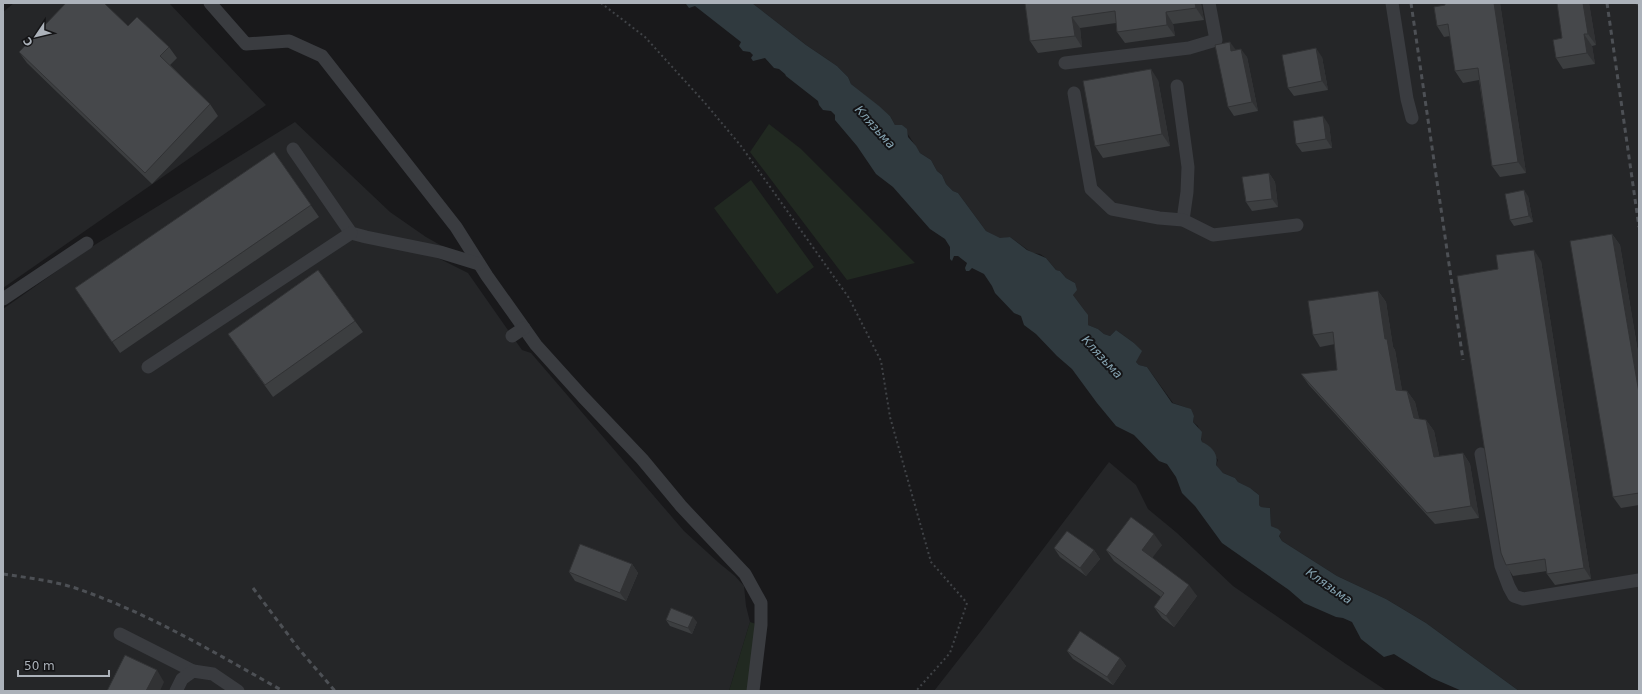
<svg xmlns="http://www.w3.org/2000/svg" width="1642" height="694" font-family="'DejaVu Sans',sans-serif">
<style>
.built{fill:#252628}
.green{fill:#212921}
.water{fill:#303a3f}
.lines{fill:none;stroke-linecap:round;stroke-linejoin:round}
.path{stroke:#404347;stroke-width:2;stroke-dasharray:2 3;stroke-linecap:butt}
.minor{stroke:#3a3c40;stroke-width:13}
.rail{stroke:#4d5055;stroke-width:3;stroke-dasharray:5 4;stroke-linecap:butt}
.wall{fill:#3c3e40}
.shaded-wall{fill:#313234}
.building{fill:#46484b;stroke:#313234}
.labels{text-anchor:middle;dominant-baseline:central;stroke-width:4;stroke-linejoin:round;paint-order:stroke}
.water-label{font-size:12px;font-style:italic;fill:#86a4b2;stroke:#141416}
</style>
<rect width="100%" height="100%" fill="#19191b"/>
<g class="built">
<polygon points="14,3 169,3 266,105 3,288 3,12"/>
<polygon points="752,3 1639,3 1639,691 1519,691 1426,623 1386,599 1337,576 1282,541 1275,528 1271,526 1270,508 1261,507 1259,505 1259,495 1254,491 1238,482 1235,478 1223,473 1218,468 1216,465 1218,460 1202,442 1198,426 1193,422 1194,416 1187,408 1173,403 1147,367 1139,365 1136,362 1141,351 1134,343 1116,330 1110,336 1104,334 1098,329 1088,325 1085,311 1073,295 1075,283 1066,278 1060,271 1056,270 1046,258 1040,254 1032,253 1010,237 1000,239 986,231 958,193 953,191 946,184 942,175 937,171 931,160 920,153 902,125 895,125 890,116 851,84 848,77 837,66 806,45"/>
<polygon points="295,122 390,212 426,237 442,246 438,258 468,273 522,350 531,353 684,531 719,563 735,576 744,586 746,606 750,622 729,691 3,691 3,309 88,249"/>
<polygon points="1109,462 1136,485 1148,509 1177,533 1233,586 1346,664 1387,691 934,691 981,631"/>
</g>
<g class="green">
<polygon points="769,124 801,149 915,263 847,280 750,152"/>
<polygon points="751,180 814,267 777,294 714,208"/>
<polygon points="750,622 756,624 748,691 729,691"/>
</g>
<path class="water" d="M687,3H752L806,45L837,66L848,77L851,84L879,106L890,116L895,125H902L907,129L908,137L916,146L920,153L931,160L937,171L942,175L946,184L953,191L958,193L986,231L1000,238L1010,237L1027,250L1046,258L1056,270L1060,271L1066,278L1075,283L1077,290L1073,295L1088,315V325L1098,329L1104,334L1110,336L1116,330L1134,343L1142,351L1136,362L1139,365L1147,367L1172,403L1191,409L1194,416L1193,422L1202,432L1201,439L1202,442C1212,446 1219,455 1216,465L1223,473L1235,478L1238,482L1250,488L1259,495V505L1261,507L1270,508L1271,526L1278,529L1281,532L1279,536L1282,541L1337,576L1386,599L1426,623L1519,691H1462L1432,678L1394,654L1384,657L1361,639L1352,622L1343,618L1336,617L1304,603L1289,590L1222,543L1195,506L1182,493L1176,477L1167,464L1159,461L1134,435L1116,426L1097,403L1072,369L1057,356L1036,334L1024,325L1021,316L1014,313L995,293L992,286L984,274L972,268L969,271H966L965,268L967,263L958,256H954L952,261L950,259V247L945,239L930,229L893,187L876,174L857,146L835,120V115L831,111L823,110L819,105L818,101L786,76L785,74L779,69L774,68L765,58L753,61L751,58L753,55L750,52L743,51L739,46L741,42L695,6L689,8L686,4Z"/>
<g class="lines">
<polyline class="path" points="601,3 645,37 705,103 741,146 849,298 881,361 890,417 931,562 967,603 950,653 916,691"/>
<g class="minor">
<polyline points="210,3 246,44 289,41 322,56 456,227 487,276 536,345 583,397 642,459 681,506 745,574 761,603 761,625 753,691"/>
<polyline points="1392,3 1407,99 1412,118"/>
<polyline points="1065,63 1189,48 1216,40 1209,3"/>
<polyline points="1177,86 1188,167 1187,192 1183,220"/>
<polyline points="1074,93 1091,189 1112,209 1159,218 1183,220 1213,235 1297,225"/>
<polyline points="293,149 351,233 366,237 440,252 479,264"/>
<polyline points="3,299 87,243"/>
<polyline points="512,336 524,328"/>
<polyline points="148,367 351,233"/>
<polyline points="1481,454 1501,566 1509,587 1514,596 1523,599 1639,580"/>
<polyline points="120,634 193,671"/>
<polyline points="176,691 182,679 193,671 213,674 238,691"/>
</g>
<g class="rail">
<polyline points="1411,3 1463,360"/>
<polyline points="1607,3 1639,227"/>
<path d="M3,574C29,578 56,581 81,590C152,615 217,654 283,691"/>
<polyline points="253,588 298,648 335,691"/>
</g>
</g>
<g class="wall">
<polygon points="1025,3 1201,4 1204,20 1173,24 1175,36 1125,43 1117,32 1116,23 1080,28 1082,47 1038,53 1030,41"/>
<polygon points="1445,3 1500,3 1526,173 1500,177 1492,166 1479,80 1463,83 1455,71 1450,36 1444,37 1437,26 1445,5"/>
<polygon points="1589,3 1596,45 1592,46 1595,64 1563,69 1556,58 1562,38"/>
<polygon points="128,26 169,47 177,58 170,65 210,104 218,116 152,184 27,63 19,52"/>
<polygon points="1236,50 1247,57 1258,111 1234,116 1228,107"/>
<polygon points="1322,57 1328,90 1294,96 1288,88"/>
<polygon points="1158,80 1170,146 1103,158 1095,146"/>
<polygon points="1329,125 1332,148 1302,152 1296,144"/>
<polygon points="274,152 319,217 120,353 75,288"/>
<polygon points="1269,173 1275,182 1278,207 1252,211 1246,202"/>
<polygon points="1528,196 1533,222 1514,226 1510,220"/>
<polygon points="1612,234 1620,245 1639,358 1639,505 1621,508 1613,497"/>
<polygon points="1541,261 1591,579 1555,585 1547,574 1547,571 1513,576 1506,565"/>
<polygon points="318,270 363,332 273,397 228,334"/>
<polygon points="1378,291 1386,302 1393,347 1395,350 1402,391 1407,391 1415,402 1419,419 1426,420 1434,431 1439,456 1463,453 1470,464 1479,518 1435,524 1309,385 1301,374 1337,370 1335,344 1320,347 1313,335"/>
<polygon points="1162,545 1152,557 1197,596 1174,627 1162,618 1154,607 1161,597 1114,561 1106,550"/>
<polygon points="1054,548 1094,550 1100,559 1086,576 1060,557"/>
<polygon points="632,564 638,573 626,601 575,581 569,572"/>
<polygon points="666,620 697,622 692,634 670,626"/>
<polygon points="1067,651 1120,658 1126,666 1113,685 1073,659"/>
</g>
<g class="shaded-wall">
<polygon points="1195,3 1201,3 1204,20 1196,8"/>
<polygon points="1494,3 1500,3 1526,173 1518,162"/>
<polygon points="1583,3 1589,3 1596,45 1588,34"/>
<polygon points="1166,12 1173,24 1175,36 1167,25"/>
<polygon points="1072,17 1080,28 1082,47 1075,36"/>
<polygon points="1584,34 1592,46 1595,64 1587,53"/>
<polygon points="1230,42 1236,50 1231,51"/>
<polygon points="1316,48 1322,57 1328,90 1322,81"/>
<polygon points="1241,49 1247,57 1258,111 1252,102"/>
<polygon points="1151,69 1158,80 1170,146 1162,134"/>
<polygon points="1323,116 1329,125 1332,148 1326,139"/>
<polygon points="1269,173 1275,182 1278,207 1272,199"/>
<polygon points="1524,190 1528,196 1533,222 1529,216"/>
<polygon points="1612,234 1620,245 1639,358 1639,393"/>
<polygon points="1534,250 1541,261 1591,579 1584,568"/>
<polygon points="1378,291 1386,302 1393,347 1395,350 1404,401 1396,390 1385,339"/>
<polygon points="1407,391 1415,402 1422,430 1414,418"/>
<polygon points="1426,420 1434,431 1442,468 1434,457"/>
<polygon points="1463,453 1470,464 1479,518 1471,506"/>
<polygon points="1154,534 1162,545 1150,561 1142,550"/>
<polygon points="1094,550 1100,559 1086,576 1080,568"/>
<polygon points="632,564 638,573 626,601 620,593"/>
<polygon points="1189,585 1197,596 1174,627 1166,616"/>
<polygon points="693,617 697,622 692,634 688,628"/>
<polygon points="1120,658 1126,666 1113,685 1107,677"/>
<polygon points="157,670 164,682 160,691 146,691"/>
</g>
<g class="building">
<polygon points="66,3 104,3 128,26 137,17 169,47 160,56 210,104 145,173 19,52"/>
<polygon points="1025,3 1195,3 1196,8 1166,12 1167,25 1117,32 1115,11 1072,17 1075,36 1030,41"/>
<polygon points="1445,3 1494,3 1518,162 1492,166 1478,68 1455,71 1448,24 1437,26 1434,7 1445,5"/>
<polygon points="1557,3 1583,3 1588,34 1584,34 1587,53 1556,58 1553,40 1562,38"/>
<polygon points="1636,3 1639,3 1639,5 1637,5"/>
<polygon points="1230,42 1231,51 1241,49 1252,102 1228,107 1215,45"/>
<polygon points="1316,48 1322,81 1288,88 1282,55"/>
<polygon points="1151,69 1162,134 1095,146 1083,81"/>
<polygon points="1323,116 1326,139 1296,144 1293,121"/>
<polygon points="274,152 311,205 112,342 75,288"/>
<polygon points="1269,173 1272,199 1246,202 1242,177"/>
<polygon points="1524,190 1529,216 1510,220 1505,194"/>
<polygon points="1612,234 1639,393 1639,493 1613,497 1570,241"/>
<polygon points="1534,250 1584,568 1547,574 1545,559 1506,565 1501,553 1457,276 1498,269 1496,255"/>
<polygon points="318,270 355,321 265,385 228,334"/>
<polygon points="1378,291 1385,339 1387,339 1396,390 1407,391 1414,418 1426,420 1434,457 1463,453 1471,506 1427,513 1301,374 1337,370 1333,332 1313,335 1308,301"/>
<polygon points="1131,517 1154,534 1142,550 1189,585 1166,616 1154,607 1164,593 1106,550"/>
<polygon points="1067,531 1094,550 1080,568 1054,548"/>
<polygon points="580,544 632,564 620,593 569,572"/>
<polygon points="671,608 693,617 688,628 666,620"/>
<polygon points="1080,631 1120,658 1107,677 1067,651"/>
<polygon points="125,655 157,670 146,691 107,691"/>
</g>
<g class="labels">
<g class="water-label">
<text transform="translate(875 127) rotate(48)">Клязьма</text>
<text transform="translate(1102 357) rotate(47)">Клязьма</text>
<text transform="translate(1329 586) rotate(35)">Клязьма</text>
</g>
</g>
<rect width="1642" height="694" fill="none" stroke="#acb2ba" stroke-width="8"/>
<g transform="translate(36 36) rotate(235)" stroke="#141416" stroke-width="3" paint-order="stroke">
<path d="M0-3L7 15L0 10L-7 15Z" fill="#acb2ba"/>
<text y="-6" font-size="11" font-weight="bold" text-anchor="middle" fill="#acb2ba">С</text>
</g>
<path d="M18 670v6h91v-6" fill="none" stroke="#acb2ba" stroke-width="2"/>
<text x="24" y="670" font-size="12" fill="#acb2ba" stroke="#141416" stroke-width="3" paint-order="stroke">50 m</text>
</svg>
